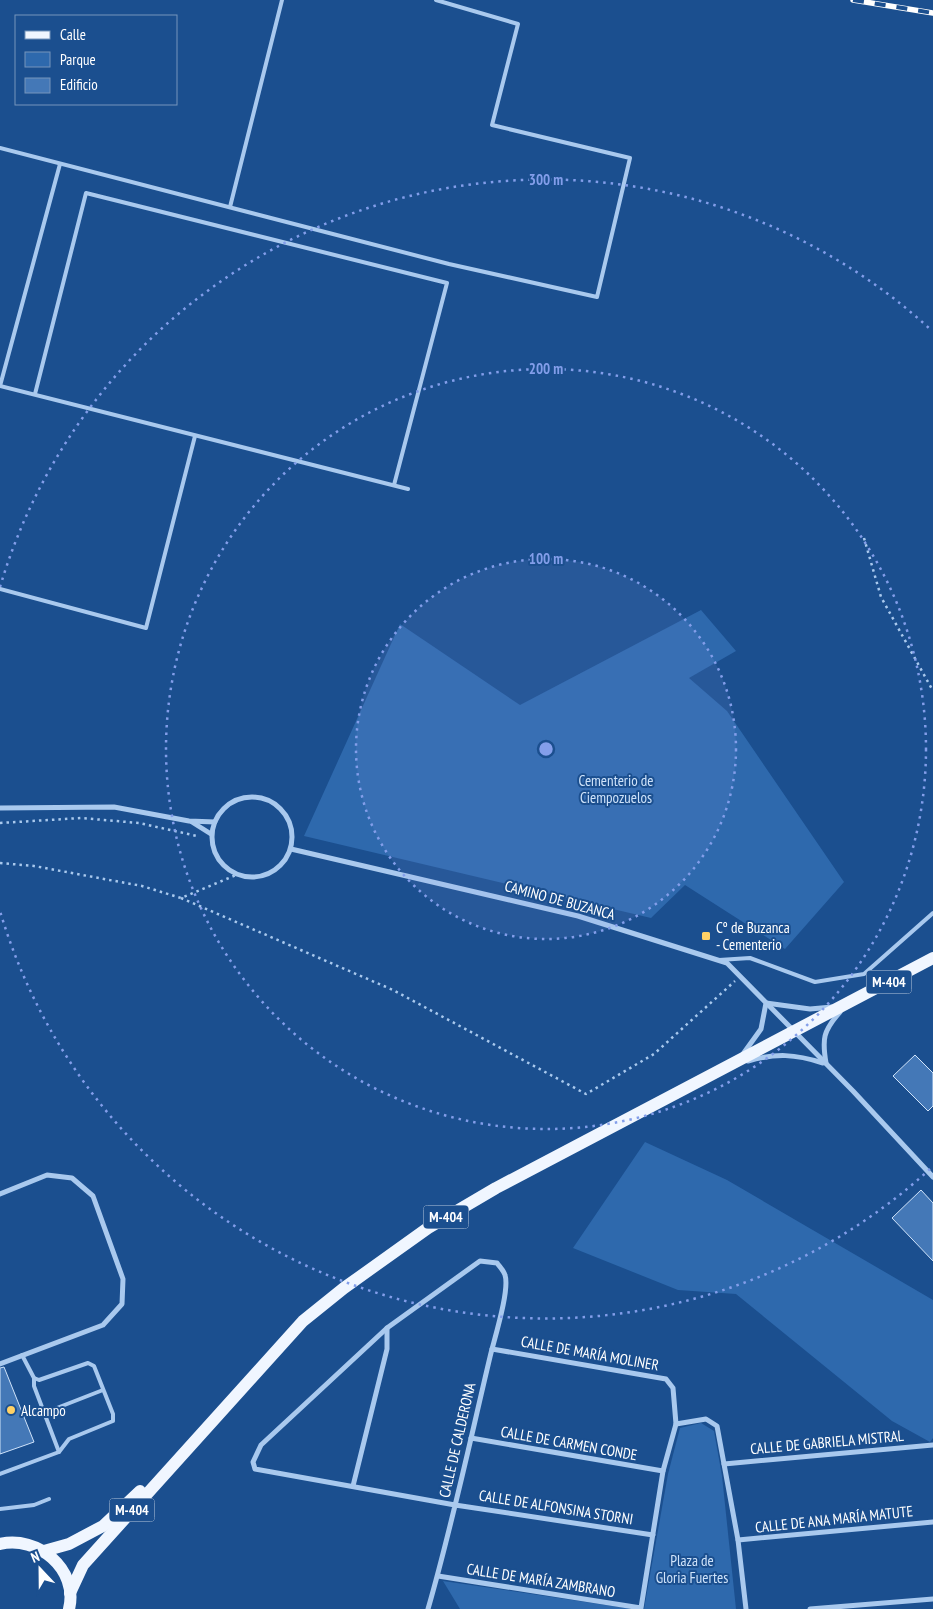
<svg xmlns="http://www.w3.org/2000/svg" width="933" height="1609" font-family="'PT Sans Narrow',sans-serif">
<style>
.green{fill:#2e69ad}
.building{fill:#4478b7;stroke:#cfe3fa}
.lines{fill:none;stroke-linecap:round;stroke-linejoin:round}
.path{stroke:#a9c9ee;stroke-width:2.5;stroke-dasharray:2.5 4;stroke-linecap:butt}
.lane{stroke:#a9c9ee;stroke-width:4}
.street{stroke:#a9c9ee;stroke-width:5}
.primary{stroke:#f0f6ff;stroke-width:12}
.rail-casing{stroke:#fff;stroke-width:5.5}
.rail{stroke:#1b4f8f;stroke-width:4;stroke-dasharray:11;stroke-linecap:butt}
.ring{fill:none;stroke:#839eea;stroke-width:2.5;stroke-dasharray:2.5 5}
.poi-dot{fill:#ffd166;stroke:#1b4f8f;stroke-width:2}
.labels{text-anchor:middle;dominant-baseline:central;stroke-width:4;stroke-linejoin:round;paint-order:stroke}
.shield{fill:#1b4f8f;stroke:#bbcadd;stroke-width:1}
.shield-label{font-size:14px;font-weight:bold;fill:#fff}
.park-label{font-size:15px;fill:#cfe3fa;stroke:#1b4f8f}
.street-label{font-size:15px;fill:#fff;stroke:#1b4f8f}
.poi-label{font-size:15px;fill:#fff;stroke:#1b4f8f;text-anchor:start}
.centre{fill:#839eea;stroke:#1b4f8f;stroke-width:2.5}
.ring-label{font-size:15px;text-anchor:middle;font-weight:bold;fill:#839eea;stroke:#1b4f8f;stroke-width:4;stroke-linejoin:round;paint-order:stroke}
</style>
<rect width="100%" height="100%" fill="#1b4f8f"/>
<g class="green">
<polygon points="701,610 736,651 689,678 727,711 844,882 785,949 685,885 651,918 304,836 400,624 520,705"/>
<polygon points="645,1142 727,1180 933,1300 933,1438 930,1442 892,1421 736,1294 678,1290 573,1248"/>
<polygon points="701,1423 714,1431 722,1476 736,1609 644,1609 668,1474 680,1428"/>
<polygon points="443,1581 633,1609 460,1609"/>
</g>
<g class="building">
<polygon points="915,1055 933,1073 933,1106 928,1111 893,1076"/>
<polygon points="921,1190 933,1203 933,1261 892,1218"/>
<polygon points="4,1367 34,1442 0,1454 0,1368"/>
</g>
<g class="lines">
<g class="path">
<polyline points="864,538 881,597 933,691"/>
<polyline points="0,823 81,818 139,823 197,836"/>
<polyline points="0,863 34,866 142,886 181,898 236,875"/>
<polyline points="181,898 393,990 586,1094 654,1054 735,981"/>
</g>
<g class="lane">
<polyline points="0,148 449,264 597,297 630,158 492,125 518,24 436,0"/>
<polyline points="230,207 282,0"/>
<polyline points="0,386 408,489"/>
<polyline points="0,386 60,164"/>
<polyline points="35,394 86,193 447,283 394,485"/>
<polyline points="0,589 146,628 195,436"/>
<polyline points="719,960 750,958 815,982 864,974 933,913"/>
<polyline points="34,1378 34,1386 59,1452"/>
<polyline points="44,1413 103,1390"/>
<polyline points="0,1474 59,1452 69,1439 113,1421 113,1414 94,1366 88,1363 39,1380 34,1378 22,1355"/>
<polyline points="0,1509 34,1505 49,1499"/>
</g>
<g class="street">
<circle cx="252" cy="837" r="40"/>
<polyline points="0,808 114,807 189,821 215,822"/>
<polyline points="192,822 211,834"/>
<polyline points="291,849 578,916 727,963 853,1091 933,1177"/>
<polyline points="743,1054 761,1029 766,1003 810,1009 832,1007"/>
<path d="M748,1061C776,1053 795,1054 823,1063"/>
<path d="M826,1063C822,1039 823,1031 840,1012"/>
<polyline points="0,1194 47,1175 72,1178 93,1196 123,1279 122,1304 103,1325 0,1364"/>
<polyline points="492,1349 666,1379 673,1388 676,1424"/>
<polyline points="471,1438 663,1471"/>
<polyline points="724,1464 933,1445"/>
<polyline points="353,1486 387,1349 387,1328"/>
<polyline points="738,1540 933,1522"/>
<polyline points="438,1576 641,1608 663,1471 676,1424 706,1419 717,1426 738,1540 746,1609"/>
<path d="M428,1609C452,1526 470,1441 490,1357C494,1340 510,1290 505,1275C504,1271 499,1266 497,1263L480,1261L387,1328L261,1445L253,1462L255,1469L455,1505L653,1535"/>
<polyline points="810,1609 933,1599"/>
</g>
<g class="primary">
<path d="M0,1544C37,1535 79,1569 69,1609"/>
<polyline points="44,1551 69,1544 103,1526 140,1491"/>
<polyline points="70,1593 83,1565 303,1321 344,1288 428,1228 496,1188 933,958"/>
</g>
<g class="rail-casing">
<polyline id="rail" points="853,0 933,13"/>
</g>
<use href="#rail" class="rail"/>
</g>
<circle cx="546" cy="749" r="190" fill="#839eea" fill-opacity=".12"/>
<g class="ring">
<circle cx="546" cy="749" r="190"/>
<circle cx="546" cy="749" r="380"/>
<path d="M930 1169A569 569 0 0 1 0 911M0 587A569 569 0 0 1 930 329"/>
</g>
<g class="poi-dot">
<rect x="701" y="931" width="10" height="10" rx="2.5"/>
<circle cx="11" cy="1410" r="5"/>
</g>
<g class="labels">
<g class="shield">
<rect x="866.5" y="970.5" width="45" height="23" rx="4"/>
<rect x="423.5" y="1205.5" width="45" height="23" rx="4"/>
<rect x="109.5" y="1498.5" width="45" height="23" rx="4"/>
</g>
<g class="shield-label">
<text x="889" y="982">M-404</text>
<text x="446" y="1217">M-404</text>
<text x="132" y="1510">M-404</text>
</g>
<g class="park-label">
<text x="616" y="780">Cementerio de<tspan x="616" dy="17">Ciempozuelos</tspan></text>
<text x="692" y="1560">Plaza de<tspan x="692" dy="17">Gloria Fuertes</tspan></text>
</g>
<g class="street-label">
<text transform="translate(560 900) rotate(15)">CAMINO DE BUZANCA</text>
<text transform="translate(590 1353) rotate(10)">CALLE DE MARÍA MOLINER</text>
<text transform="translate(457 1440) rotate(-77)">CALLE DE CALDERONA</text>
<text transform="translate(827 1442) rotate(-5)">CALLE DE GABRIELA MISTRAL</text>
<text transform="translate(569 1443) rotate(10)">CALLE DE CARMEN CONDE</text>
<text transform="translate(556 1507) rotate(9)">CALLE DE ALFONSINA STORNI</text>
<text transform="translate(834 1519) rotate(-6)">CALLE DE ANA MARÍA MATUTE</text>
<text transform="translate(541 1580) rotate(9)">CALLE DE MARÍA ZAMBRANO</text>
</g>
<g class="poi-label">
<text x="716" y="927">Cº de Buzanca<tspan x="716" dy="17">- Cementerio</tspan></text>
<text x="21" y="1410">Alcampo</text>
</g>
</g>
<circle cx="546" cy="749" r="8" class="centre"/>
<g class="ring-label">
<text x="546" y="185">300 m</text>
<text x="546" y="374">200 m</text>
<text x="546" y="564">100 m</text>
</g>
<rect x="15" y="15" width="162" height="90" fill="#1b4f8f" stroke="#7695bc"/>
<rect x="25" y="31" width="25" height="8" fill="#f0f6ff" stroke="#7695bc"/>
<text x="60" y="40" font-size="15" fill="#ffffff">Calle</text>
<rect x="25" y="52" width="25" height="15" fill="#2e69ad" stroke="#7695bc"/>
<text x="60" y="65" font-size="15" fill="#ffffff">Parque</text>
<rect x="25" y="78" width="25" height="15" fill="#4478b7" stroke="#7695bc"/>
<text x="60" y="90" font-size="15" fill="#ffffff">Edificio</text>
<g transform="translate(40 1569) rotate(338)" stroke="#1b4f8f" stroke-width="4" paint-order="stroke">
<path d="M0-4L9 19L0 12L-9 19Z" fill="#ffffff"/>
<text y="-8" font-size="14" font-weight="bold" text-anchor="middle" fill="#ffffff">N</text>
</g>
</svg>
